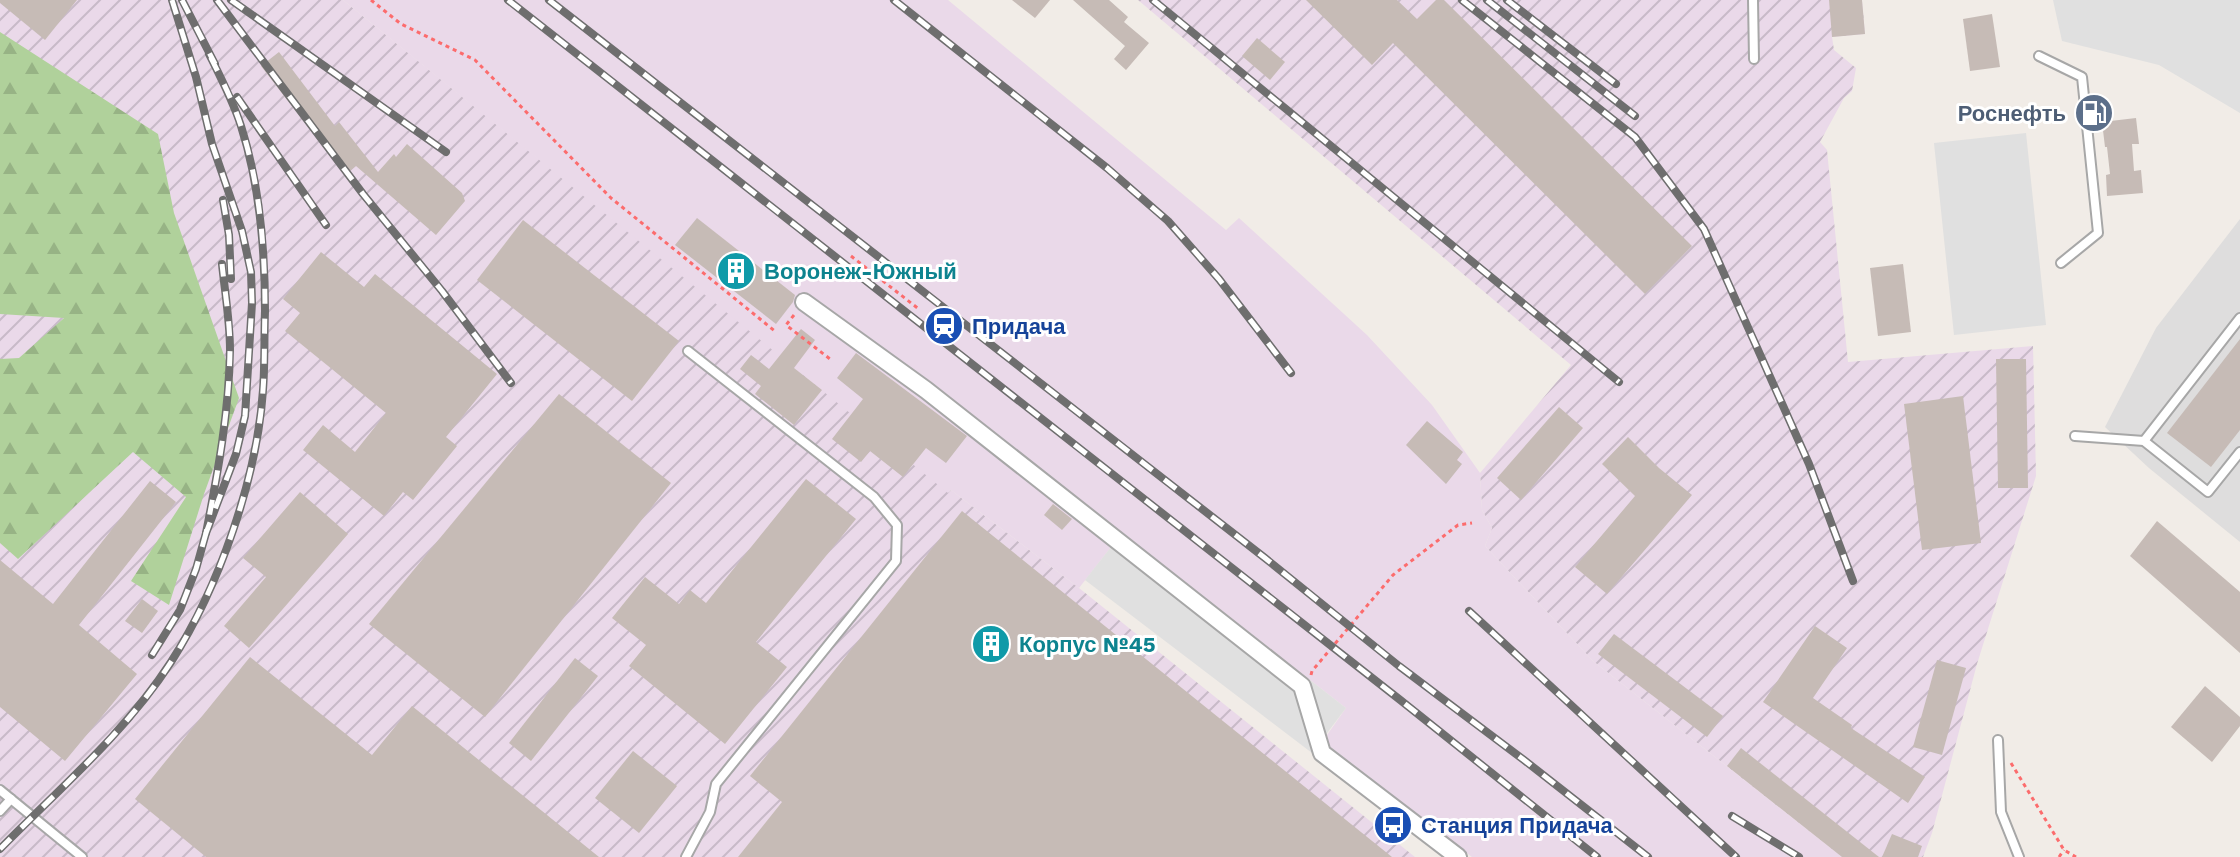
<svg xmlns="http://www.w3.org/2000/svg" width="2240" height="857" font-family="'Work Sans',sans-serif">
<style>
.residential{fill:#dedddd}
.industrial{fill:url(#industrial-furrows)}
.railway{fill:#ead9e9}
.forest{fill:url(#forest-firs)}
.parking{fill:#e0e0e0}
.building{fill:#c6bbb6}
.lines{fill:none;stroke-linecap:round;stroke-linejoin:round}
.lane-casing{stroke:#a7a7a7;stroke-width:12}
.street-casing{stroke:#a7a7a7;stroke-width:20}
.path{stroke:#fc6c6d;stroke-width:3;stroke-dasharray:4 4;stroke-linecap:butt}
.lane{stroke:#fff;stroke-width:8}
.street{stroke:#fff;stroke-width:16}
.rail-casing{stroke:#6e6e6e;stroke-width:8}
.rail{stroke:#fff;stroke-width:5;stroke-dasharray:15;stroke-linecap:butt}
.labels{text-anchor:middle;dominant-baseline:central;stroke-width:6;stroke-linejoin:round;paint-order:stroke}
.service-label{font-size:22px;font-weight:bold;fill:#4e5e75;stroke:#fff;text-anchor:end}
.culture-label{font-size:22px;font-weight:bold;fill:#0d838f;stroke:#fff;text-anchor:start}
.transit-label{font-size:22px;font-weight:bold;fill:#164399;stroke:#fff;text-anchor:start}
</style>
<defs>
<pattern id="industrial-furrows" width="10" height="10" patternUnits="userSpaceOnUse" patternTransform="scale(2)"><rect width="10" height="10" fill="#ead9e9"/><path d="M-1 1l2-2M0 10L10 0M9 11l2-2" fill="none" stroke="#c8bac8"/></pattern>
<pattern id="forest-firs" width="22" height="20" patternUnits="userSpaceOnUse" patternTransform="scale(2)"><rect width="22" height="20" fill="#b0d19b"/><path d="M5 1l3.5 6h-7zM16 11l3.5 6h-7z" fill="#97b385"/></pattern>
</defs>
<rect width="100%" height="100%" fill="#f1ece7"/>
<polygon class="residential" points="2240,219 2240,542 2149,468 2105,427 2156,328"/>
<g class="industrial">
<polygon points="0,0 343,0 949,492 951,490 1079,588 1415,857 0,857"/>
<polygon points="1138,0 1862,0 1865,34 1832,37 1834,50 1856,68 1852,91 1844,98 1820,142 1827,150 1848,362 2033,346 2036,476 1977,664 1932,833 1923,857 1842,857 1593,661 1485,546 1492,528 1482,510 1480,473 1571,365"/>
</g>
<polygon class="railway" points="343,0 948,0 1226,230 1239,218 1367,335 1432,405 1480,473 1482,510 1492,528 1485,546 1593,661 1842,857 1472,857 1329,746 1327,735 1346,708 1122,533 1079,588 951,490 948,493"/>
<polygon class="forest" points="0,32 158,134 174,213 239,398 204,494 169,605 131,581 186,497 133,452 18,559 0,543 0,359 19,358 64,318 0,314"/>
<g class="parking">
<polygon points="2053,0 2240,0 2240,113 2159,65 2062,41"/>
<polygon points="2026,133 2046,325 1954,335 1934,143"/>
<polygon points="1122,533 1346,708 1312,753 1085,580"/>
</g>
<g class="building">
<polygon points="0,0 77,0 45,40 0,3"/>
<polygon points="1012,0 1050,0 1035,18"/>
<polygon points="1073,0 1109,0 1128,17 1124,22 1149,43 1126,70 1114,59 1125,46"/>
<polygon points="1306,0 1397,0 1417,19 1436,0 1444,0 1692,246 1645,294 1393,43 1372,65"/>
<polygon points="1829,0 1862,0 1865,34 1832,37"/>
<polygon points="1992,14 2000,67 1970,71 1963,19"/>
<polygon points="1257,38 1285,62 1270,80 1242,56"/>
<polygon points="279,52 335,126 339,122 378,172 394,154 396,157 407,144 462,193 465,201 436,235 356,166 345,175 261,66"/>
<polygon points="2136,118 2139,144 2132,144 2134,171 2141,170 2143,193 2107,196 2106,175 2110,174 2107,147 2105,147 2102,122"/>
<polygon points="697,218 795,295 793,302 776,324 675,245"/>
<polygon points="523,220 679,341 632,401 477,280"/>
<polygon points="321,252 364,287 375,274 497,374 446,437 457,446 413,500 403,492 384,516 303,450 323,425 355,452 386,413 285,331 300,313 283,299"/>
<polygon points="1903,264 1911,332 1878,336 1870,268"/>
<polygon points="801,329 815,340 794,368 822,390 794,425 755,394 761,386 740,369 751,355 769,369"/>
<polygon points="2240,339 2240,430 2211,467 2167,433"/>
<polygon points="856,353 967,436 946,463 926,448 903,477 870,451 861,462 832,439 863,399 837,378"/>
<polygon points="1996,359 2026,359 2028,488 1998,488"/>
<polygon points="559,394 671,483 485,717 369,624"/>
<polygon points="1963,396 1981,543 1922,550 1904,404"/>
<polygon points="1559,407 1583,428 1521,500 1497,478"/>
<polygon points="1427,421 1463,452 1457,460 1462,464 1446,484 1406,445"/>
<polygon points="1628,437 1659,468 1692,495 1607,594 1575,567 1635,496 1602,464"/>
<polygon points="806,479 856,519 756,642 787,667 725,744 629,666 646,645 612,618 645,577 679,604 690,590 706,603"/>
<polygon points="150,481 176,502 79,625 137,674 65,761 0,707 0,560 53,604"/>
<polygon points="300,492 348,534 249,648 224,626 266,577 243,558"/>
<polygon points="1053,504 1072,519 1062,530 1044,515"/>
<polygon points="962,511 1392,857 738,857 782,802 750,776"/>
<polygon points="2157,521 2240,592 2240,653 2130,556"/>
<polygon points="142,599 158,611 142,633 125,621"/>
<polygon points="1815,626 1847,648 1813,698 1852,725 1851,728 1925,777 1908,803 1763,702"/>
<polygon points="1614,634 1723,716 1707,737 1598,654"/>
<polygon points="250,657 372,755 412,706 599,857 206,857 135,799"/>
<polygon points="575,658 598,676 531,761 509,743"/>
<polygon points="1937,660 1966,668 1942,755 1913,747"/>
<polygon points="2205,686 2240,717 2240,726 2212,762 2171,727"/>
<polygon points="1741,748 1879,857 1842,857 1727,766"/>
<polygon points="633,751 677,786 639,833 595,798"/>
<polygon points="1892,834 1922,846 1918,857 1882,857"/>
</g>
<g class="lines">
<g class="lane-casing">
<g id="lane">
<polyline points="1753,0 1754,59"/>
<polyline points="2039,56 2082,77 2098,233 2061,263"/>
<polyline points="2075,436 2144,441 2208,492 2240,452"/>
<polyline points="2144,441 2240,318"/>
<polyline points="1998,740 2001,812 2019,857"/>
<polyline points="0,790 82,857"/>
<polyline points="0,811 11,799"/>
<polyline points="686,857 710,812 716,784 896,561 897,525 874,497 688,351"/>
</g>
</g>
<g class="street-casing">
<polyline id="street" points="804,302 926,390 1302,686 1322,753 1458,857"/>
</g>
<g class="path">
<polyline points="371,0 401,24 475,60 611,198 776,332"/>
<polyline points="851,256 920,310"/>
<polyline points="794,315 786,325 830,359"/>
<polyline points="1311,675 1312,671 1393,575 1458,525 1472,523"/>
<polyline points="2011,763 2064,850 2076,857"/>
<polyline points="2059,857 2064,850"/>
</g>
<use href="#lane" class="lane"/>
<use href="#street" class="street"/>
<g class="rail-casing">
<g id="rail">
<path d="M172,0L196,77L212,144L242,231L251,272L252,303L245,416L236,454L206,533C218,472 229,412 230,350C230,322 225,293 222,264"/>
<polyline points="182,0 215,64"/>
<polyline points="217,0 363,194 442,291 511,383"/>
<polyline points="231,0 446,152"/>
<polyline points="508,0 1399,699 1597,857"/>
<polyline points="549,0 1265,558 1399,666 1524,760 1648,857"/>
<polyline points="894,0 1107,168 1168,221 1219,279 1291,373"/>
<polyline points="1153,0 1619,382"/>
<polyline points="1462,0 1635,137 1704,229 1809,464 1853,581"/>
<polyline points="1487,0 1635,116"/>
<polyline points="1507,0 1616,84"/>
<polyline points="237,97 326,225"/>
<polyline points="223,200 229,235 231,279"/>
<polyline points="1469,611 1736,857"/>
<polyline points="152,655 180,610 196,569 206,533"/>
<polyline points="1732,816 1799,857"/>
<path d="M0,849C59,789 125,733 171,662C219,587 257,479 263,390C265,364 264,337 265,311C265,249 260,185 241,126C233,101 221,78 209,54"/>
</g>
</g>
<use href="#rail" class="rail"/>
</g>
<defs>
<g id="fuel-disc" transform="scale(2)"><circle r="9.5" fill="#5c6f8a" stroke="#fff"/><path d="M-5.5-6h7V0h2V4h1.3V-2.5L3-4.5l.8-.8L6-3V5H2.5V1h-1V6h-7ZM-4.2-4.7v3.2H.2V-4.7Z" fill="#fff"/></g>
<g id="building-disc" transform="scale(2)"><circle r="9.5" fill="#0f9aa8" stroke="#fff"/><path d="M-4-6H4V6H1V3H-1V6H-4ZM-2.5-4.3h1.7v1.8h-1.7ZM.8-4.3h1.7v1.8H.8ZM-2.5-1h1.7V.8h-1.7ZM.8-1h1.7V.8H.8Z" fill="#fff"/></g>
<g id="station-disc" transform="scale(2)"><circle r="9.5" fill="#1a4fb4" stroke="#fff"/><path d="M-3-6H3Q5-6 5-4V2Q5 4 3 4L4.5 6H3L1.5 4h-3L-3 6H-4.5L-3 4Q-5 4-5 2V-4Q-5-6-3-6ZM-3.5-4v3h7v-3ZM-3.5 1v1.5H-2V1ZM2 1v1.5H3.5V1Z" fill="#fff"/></g>
<g id="bus-disc" transform="scale(2)"><circle r="9.5" fill="#1a4fb4" stroke="#fff"/><path d="M-5-6H5V4H4V6H2V4H-2V6H-4V4H-5ZM-3.5-4V0h7V-4ZM-3.5 1.2v1.5H-2V1.2ZM2 1.2v1.5H3.5V1.2Z" fill="#fff"/></g>
</defs>
<g fill-rule="evenodd">
<use href="#fuel-disc" x="2094" y="113"/>
<use href="#building-disc" x="736" y="271"/>
<use href="#station-disc" x="944" y="326"/>
<use href="#building-disc" x="991" y="644"/>
<use href="#bus-disc" x="1393" y="825"/>
</g>
<g class="labels">
<g class="service-label">
<text x="2066" y="113">Роснефть</text>
</g>
<g class="culture-label">
<text x="764" y="271">Воронеж-Южный</text>
<text x="1019" y="644">Корпус №45</text>
</g>
<g class="transit-label">
<text x="972" y="326">Придача</text>
<text x="1421" y="825">Станция Придача</text>
</g>
</g>
</svg>
